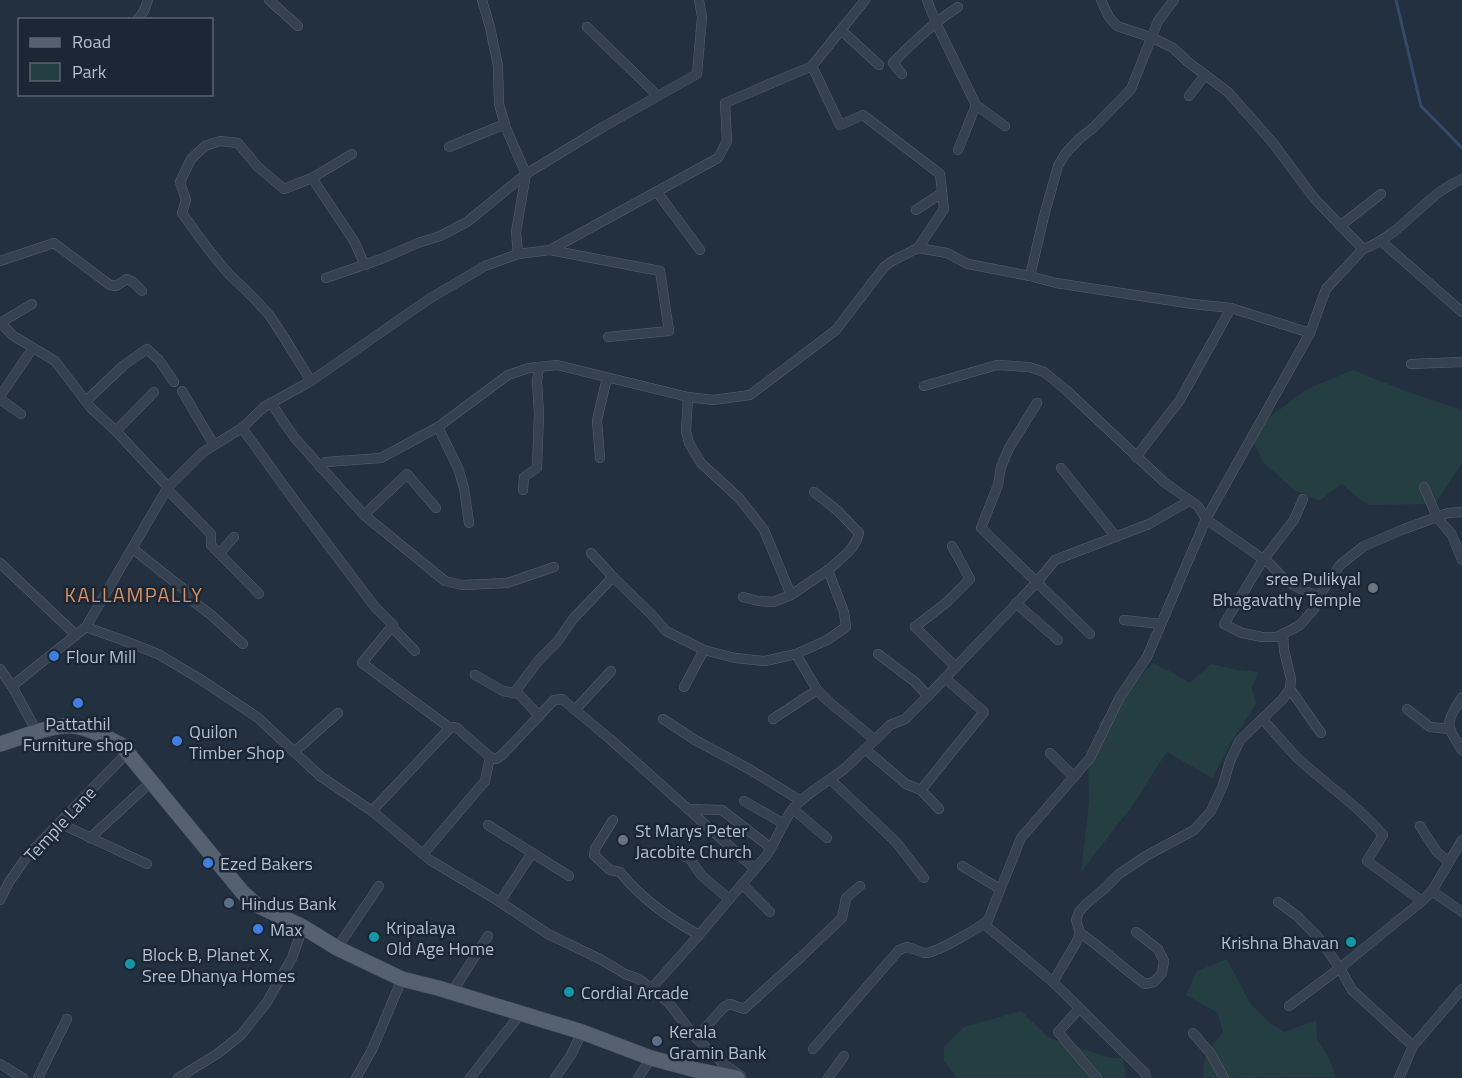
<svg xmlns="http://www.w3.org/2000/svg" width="1462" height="1078" font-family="'Titillium Web',sans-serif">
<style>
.green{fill:#253e41}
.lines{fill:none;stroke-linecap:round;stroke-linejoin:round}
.stream{stroke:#354b68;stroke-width:3}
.minor-casing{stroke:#55606e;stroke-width:10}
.primary-casing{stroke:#404b59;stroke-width:16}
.minor{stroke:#374250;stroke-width:9}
.primary{stroke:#556170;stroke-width:15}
.worship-dot{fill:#6b7280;stroke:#1c2735;stroke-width:2}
.shop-dot{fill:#3f7fe0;stroke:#1c2735;stroke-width:2}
.service-dot{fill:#5c6f8a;stroke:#1c2735;stroke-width:2}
.culture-dot{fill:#0f9aa8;stroke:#1c2735;stroke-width:2}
.labels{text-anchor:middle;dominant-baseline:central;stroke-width:5;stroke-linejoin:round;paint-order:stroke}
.poi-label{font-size:18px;fill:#b3bdcb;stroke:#1c2735;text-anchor:start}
.street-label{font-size:18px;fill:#b3bdcb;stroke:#1c2735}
.neighbourhood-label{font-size:20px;letter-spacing:1.5px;fill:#dd925c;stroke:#1c2735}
</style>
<rect width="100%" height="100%" fill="#223040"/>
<g class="green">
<polygon points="1353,370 1408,392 1462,410 1462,463 1435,504 1369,505 1359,499 1342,484 1319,501 1294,490 1263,462 1249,433 1305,390"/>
<polygon points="1153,663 1173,673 1190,683 1211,664 1238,670 1259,672 1252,688 1256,704 1232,741 1212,778 1167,752 1156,768 1135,802 1081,872 1089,802 1088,770 1096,755 1099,723"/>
<path d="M1227,959L1250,1003L1269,1022L1284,1032L1316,1020L1317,1039L1329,1058L1336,1077L1203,1078C1204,1054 1206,1051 1223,1033L1218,1013L1186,995L1197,971Z"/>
<polygon points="1021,1011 1049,1038 1110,1058 1123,1058 1126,1078 957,1078 944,1061 944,1047 964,1027"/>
</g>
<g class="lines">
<polyline class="stream" points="1396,0 1421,106 1462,148"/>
<g class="minor-casing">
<g id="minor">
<polyline points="269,0 298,26"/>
<polyline points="482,0 490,27 498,66 499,104 506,128 526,174 516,232 518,254"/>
<polyline points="927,0 936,23 976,105 1005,126"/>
<path d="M1101,0L1109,17L1117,26L1153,38L1173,48L1188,62L1228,92L1273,143L1314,198L1363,249C1403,235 1424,195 1462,179"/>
<polyline points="137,20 144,11 148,0"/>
<polyline points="587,27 658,96"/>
<polyline points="841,30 879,65"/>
<polyline points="812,66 840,125 863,115 940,174 944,209 918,248"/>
<path d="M902,74L893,63C913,42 934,22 958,7"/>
<polyline points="1189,96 1205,75"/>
<polyline points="449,147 505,124"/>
<polyline points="958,150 976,105"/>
<polyline points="312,178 352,154"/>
<polyline points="657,192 700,250"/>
<polyline points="916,210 942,193"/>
<polyline points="1340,226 1381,194"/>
<polyline points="1381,241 1462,312"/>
<polyline points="550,250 660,271 669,331 608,337"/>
<polyline points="0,261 54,243 110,285 116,286 127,279 133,282 142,291"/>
<polyline points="1030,276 1044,216 1058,166 1065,154 1079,139 1093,128 1131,89 1158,21 1174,0"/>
<polyline points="326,278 381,259 418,243 440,236 467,222 526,174 603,127 697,74 702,17 699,0"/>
<polyline points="0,322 12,335 55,361 91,408 116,431 168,487"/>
<polyline points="0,323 32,304"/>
<polyline points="1411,364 1462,362"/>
<path d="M311,381C297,359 284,336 269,315C257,300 243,288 230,275C212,256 197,234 182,213L186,200L180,182L191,159L205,146L220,141L238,143L258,167L284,189L312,178L354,241L365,265"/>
<polyline points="924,386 997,365 1029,367 1044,372 1066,390 1164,482 1198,506 1206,519 1270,564 1286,581 1307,592 1319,596"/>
<polyline points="182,391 214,445"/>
<polyline points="0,396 33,348"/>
<polyline points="0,399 21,414"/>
<polyline points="86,401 124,365 147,349 159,360 174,382"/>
<polyline points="271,403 294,437 364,515 407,474 436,508"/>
<polyline points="1037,403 1009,448 1001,467 998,485 981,528 1090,634"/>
<polyline points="438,427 458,468 464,488 469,523"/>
<polyline points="242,428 292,497 375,607 393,625 362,663 450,728"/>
<polyline points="116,431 154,392"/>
<polyline points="1136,457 1180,400 1231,308"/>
<polyline points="600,458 597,420 607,378"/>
<polyline points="320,467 326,462 381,458 438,427 508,375 529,368 557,365 688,397"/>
<polyline points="1061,468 1116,537"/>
<polyline points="1424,487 1437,517 1452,535 1462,560"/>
<polyline points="167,489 211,534 211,545 259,594"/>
<polyline points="523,490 524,477 537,468 539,414 537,381 539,367"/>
<polyline points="1303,499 1294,520 1263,560 1224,624 1242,633 1262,637 1277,637 1300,625 1314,609 1319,596 1340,565 1364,546 1404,529 1448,513 1462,512"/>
<polyline points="364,515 445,581 462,585 507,583 554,567"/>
<polyline points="952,546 970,579 947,602 915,627 956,667"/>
<polyline points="133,549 186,591 194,602 210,614 243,644"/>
<polyline points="220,553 234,537"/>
<polyline points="591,553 613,577"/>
<polyline points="0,563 76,635"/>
<polyline points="828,570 791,595 764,530 740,499 701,463 689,443 686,431 688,397 713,400 750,395 836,330 884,267 892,261 918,248 947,253 968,264 1030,276 1056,283 1193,304 1231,308 1310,333"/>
<polyline points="743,597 758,601 773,602 791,595"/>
<polyline points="1016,603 1058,640"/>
<polyline points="1124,620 1161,624"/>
<polyline points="391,626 415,651"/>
<polyline points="86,627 125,641 158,654 200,679 257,717 320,776 372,811 430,860 500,902 548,934 600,959 625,974 639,979 668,1002 696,1038 724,1064 741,1076"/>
<path d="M796,654L827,640L846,627L844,612L828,570C840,559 855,550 859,533L838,511L814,492"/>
<polyline points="878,654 915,682 928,696"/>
<polyline points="0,669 12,686"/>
<polyline points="475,675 503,691 519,694 539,716"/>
<polyline points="1290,689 1321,733"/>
<polyline points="514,693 539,660 557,642 573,619 613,577 652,615 666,631 704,650"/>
<path d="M1462,697C1445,725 1445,723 1462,750"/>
<polyline points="1407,709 1430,727 1449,729"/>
<polyline points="575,710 611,671"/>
<polyline points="663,719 695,740 749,769 801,801"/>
<polyline points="773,719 817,690"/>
<path d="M1262,719C1276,733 1288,750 1303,763C1330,787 1360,808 1383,835L1367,861L1422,901L1432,891"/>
<polyline points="37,732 12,686 86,627 168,487 203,452 242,428 264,407 311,381 429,299 485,266 518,254 550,250 718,158 727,141 725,103 812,66 865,0"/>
<polyline points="875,740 890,725 905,719 928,696 1037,582 1055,560 1149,524 1189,501"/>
<polyline points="865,749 906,784 921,790 939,809"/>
<polyline points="294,752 338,713"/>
<polyline points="1050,753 1074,777"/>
<polyline points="831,780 896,842 924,878"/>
<polyline points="921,790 984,712 945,678"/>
<polyline points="744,801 784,824"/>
<polyline points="688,809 722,810 771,848"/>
<polyline points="793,809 827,838"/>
<polyline points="372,811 450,728 454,727 457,728 490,757 496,759 502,755 554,700 562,699 610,739 755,869"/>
<path d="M613,820L595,849L594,855L610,870L620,872C641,898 670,919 699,935"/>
<polyline points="59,823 147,864"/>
<polyline points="488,825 569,876"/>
<polyline points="1420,826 1437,852 1449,862"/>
<polyline points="90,838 151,782"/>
<polyline points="1462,840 1432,891 1462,912"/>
<polyline points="423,854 485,781 490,757"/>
<polyline points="679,854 690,859 701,875 729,899"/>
<polyline points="962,866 1000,889"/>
<polyline points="742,884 770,912"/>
<polyline points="0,900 9,882 28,855 127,753"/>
<polyline points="500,902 532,853"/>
<polyline points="1278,902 1297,916 1317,936 1340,968 1352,990 1413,1046"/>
<polyline points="984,924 1053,982"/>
<path d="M1080,933C1103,948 1122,968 1145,984L1154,982L1162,973L1164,961L1158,949L1136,932"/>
<polyline points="337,948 379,886"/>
<path d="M651,989L699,935L766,856C776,842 781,825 792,810C804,794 828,782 844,769C855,760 864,749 875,740L828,701L817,690L796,654L765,661L735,658L704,650L684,687"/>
<polyline points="452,992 488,936"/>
<polyline points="1289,1006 1340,968 1422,901"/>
<polyline points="1079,1009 1058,1032 1097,1078"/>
<polyline points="1193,1033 1211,1054 1224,1078"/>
<polyline points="696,1038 724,1007 730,1004 744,1009 800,958 842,918 846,898 860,886"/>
<path d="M813,1049L899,950L907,947C913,948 919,952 925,953C934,954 981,927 988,920L1021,838L1090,758L1120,697L1147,657L1206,519L1310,333L1326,289L1363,249"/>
<polyline points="0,1064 23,1078"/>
<polyline points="38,1078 67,1019"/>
<polyline points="178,1078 217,1054 241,1035 267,1002 292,958 303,927"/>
<polyline points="356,1078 372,1050 402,979"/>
<polyline points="470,1078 521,1013"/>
<polyline points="555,1078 571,1055 582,1032"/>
<polyline points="638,1078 651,1058"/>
<polyline points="828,1078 844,1056"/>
<polyline points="1146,1078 1145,1073 1053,982 1076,943 1080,933 1076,920 1079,912 1086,904 1103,890 1119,874 1146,856 1194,830 1211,811 1223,785 1230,761 1240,740 1282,700 1290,689 1291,679 1284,650 1283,634"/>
<polyline points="1399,1078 1413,1046 1462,989"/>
</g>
</g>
<g class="primary-casing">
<path id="primary" d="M0,744C20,738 42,728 63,726C83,724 104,736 121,745L243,893L257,905L303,927L337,948L402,979L438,988L582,1032L651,1058L692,1069L737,1078"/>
</g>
<use href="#minor" class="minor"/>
<use href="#primary" class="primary"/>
</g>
<g class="worship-dot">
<circle cx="1373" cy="588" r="6"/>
<circle cx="623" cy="840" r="6"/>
</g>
<g class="shop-dot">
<circle cx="54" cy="656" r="6"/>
<circle cx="78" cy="703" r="6"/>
<circle cx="177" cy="741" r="6"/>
<circle cx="208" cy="863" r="6"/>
<circle cx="258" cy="929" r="6"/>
</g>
<g class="service-dot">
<circle cx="229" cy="903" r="6"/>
<circle cx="657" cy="1041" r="6"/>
</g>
<g class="culture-dot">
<circle cx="374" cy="937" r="6"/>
<circle cx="1351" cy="942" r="6"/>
<circle cx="130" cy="964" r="6"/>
<circle cx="569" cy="992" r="6"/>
</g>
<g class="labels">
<g class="poi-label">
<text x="1361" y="578" text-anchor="end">sree Pulikyal<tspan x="1361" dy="21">Bhagavathy Temple</tspan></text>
<text x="66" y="656">Flour Mill</text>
<text x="78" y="723" text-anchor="middle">Pattathil<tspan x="78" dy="21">Furniture shop</tspan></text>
<text x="189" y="731">Quilon<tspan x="189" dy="21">Timber Shop</tspan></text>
<text x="635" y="830">St Marys Peter<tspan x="635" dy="21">Jacobite Church</tspan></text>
<text x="220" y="863">Ezed Bakers</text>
<text x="241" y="903">Hindus Bank</text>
<text x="386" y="927">Kripalaya<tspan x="386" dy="21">Old Age Home</tspan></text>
<text x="270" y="929">Max</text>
<text x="1339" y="942" text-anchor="end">Krishna Bhavan</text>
<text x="142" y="954">Block B, Planet X,<tspan x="142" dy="21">Sree Dhanya Homes</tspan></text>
<text x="581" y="992">Cordial Arcade</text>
<text x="669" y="1031">Kerala<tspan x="669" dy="21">Gramin Bank</tspan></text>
</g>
<g class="street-label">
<text transform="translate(60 824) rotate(-47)">Temple Lane</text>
</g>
<g class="neighbourhood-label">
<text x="134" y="594">KALLAMPALLY</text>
</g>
</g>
<rect x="18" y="18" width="195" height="78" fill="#1c2735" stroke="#586371" stroke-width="1.5"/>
<rect x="30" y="38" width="30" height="9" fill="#556170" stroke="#586371" stroke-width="1.5"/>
<text x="72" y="48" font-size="18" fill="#b3bdcb">Road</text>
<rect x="30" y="63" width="30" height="18" fill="#253e41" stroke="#586371" stroke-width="1.5"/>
<text x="72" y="78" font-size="18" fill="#b3bdcb">Park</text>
</svg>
